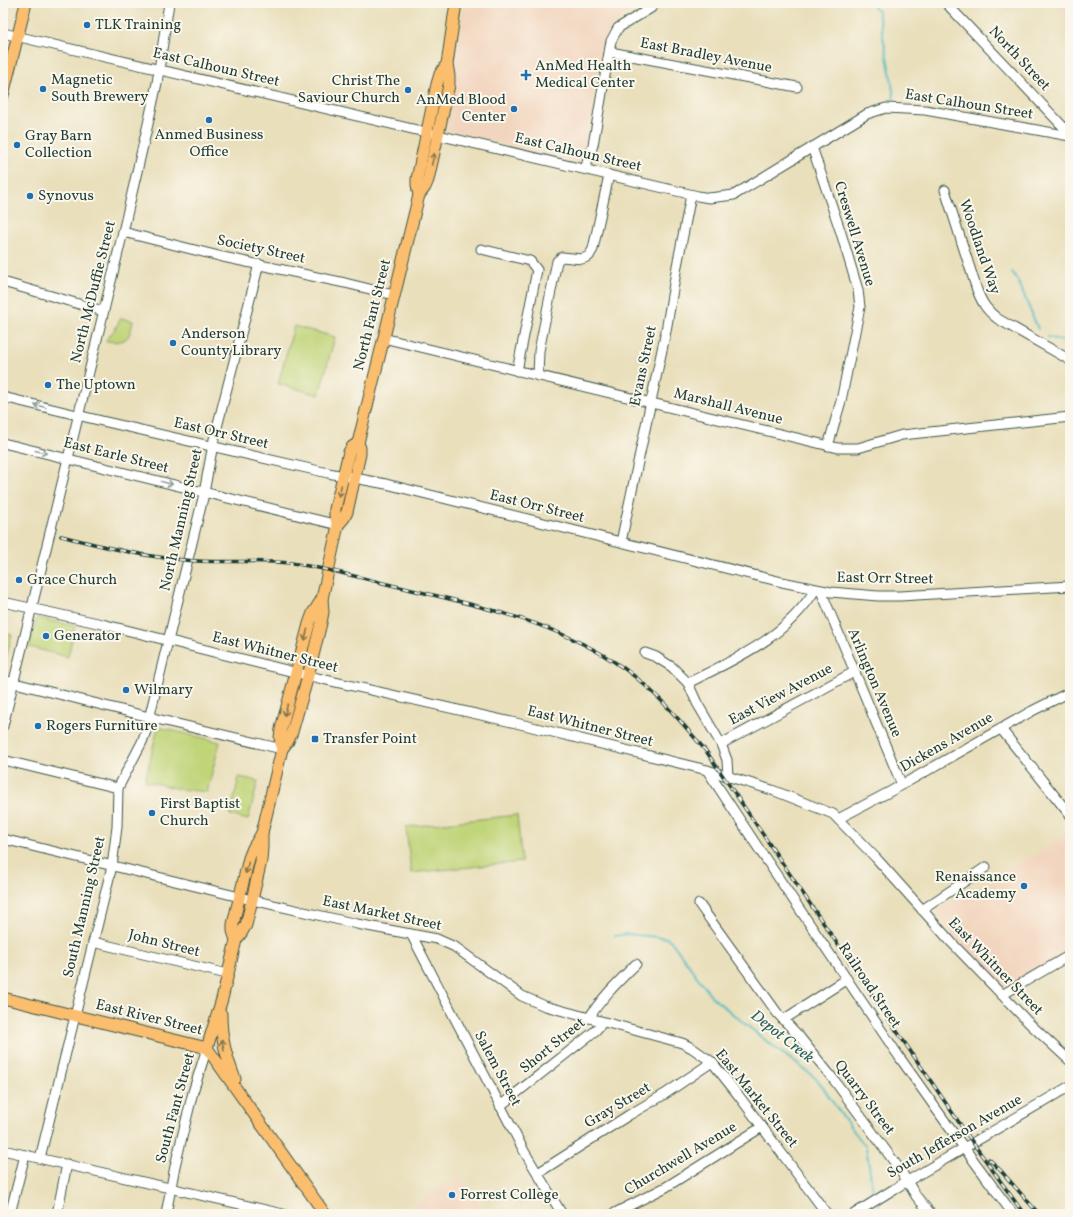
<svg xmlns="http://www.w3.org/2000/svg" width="1073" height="1217" font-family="Vollkorn,serif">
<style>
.built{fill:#f2d5be}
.green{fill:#c0d478;stroke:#708856}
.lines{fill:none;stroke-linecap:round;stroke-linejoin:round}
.stream{stroke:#4bbac0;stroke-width:2}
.minor-casing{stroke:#3d5548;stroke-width:11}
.major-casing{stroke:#3d5548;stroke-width:13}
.minor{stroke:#fff;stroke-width:9}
.major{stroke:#fbbe6e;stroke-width:11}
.rail-casing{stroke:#1f3d34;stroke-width:3.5}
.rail{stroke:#fbf7ec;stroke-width:2;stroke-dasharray:6;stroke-linecap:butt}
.oneway{stroke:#82774e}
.oneway2{stroke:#8f9e9a}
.poi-dot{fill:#1f6fb2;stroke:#fbf7ec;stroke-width:1.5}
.labels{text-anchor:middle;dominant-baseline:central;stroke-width:4;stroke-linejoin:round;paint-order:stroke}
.poi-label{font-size:15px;fill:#1f3d34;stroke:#fbf7ec;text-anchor:start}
.street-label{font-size:15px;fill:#1f3d34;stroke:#fbf7ec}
.water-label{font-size:16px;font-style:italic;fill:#2c625e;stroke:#fbf7ec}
</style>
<rect width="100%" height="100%" fill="#fbf7ec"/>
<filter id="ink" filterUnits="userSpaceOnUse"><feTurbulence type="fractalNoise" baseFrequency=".025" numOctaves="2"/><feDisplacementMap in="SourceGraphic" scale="8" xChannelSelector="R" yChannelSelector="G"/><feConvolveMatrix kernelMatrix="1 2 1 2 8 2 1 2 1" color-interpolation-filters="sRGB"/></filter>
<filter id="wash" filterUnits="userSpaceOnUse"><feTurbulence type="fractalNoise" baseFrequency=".012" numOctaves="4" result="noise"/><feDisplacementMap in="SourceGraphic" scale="16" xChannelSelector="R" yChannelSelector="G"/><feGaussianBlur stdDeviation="0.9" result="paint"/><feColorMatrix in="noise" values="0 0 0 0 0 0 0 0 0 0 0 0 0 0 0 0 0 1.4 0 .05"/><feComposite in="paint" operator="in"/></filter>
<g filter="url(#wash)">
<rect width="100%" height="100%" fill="#e9dfbb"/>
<g class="built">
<polygon points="464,3 646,3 623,16 610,31 603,44 581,163 446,130 455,89 456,61"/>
<polygon points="1053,3 1070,3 1070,22"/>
<polygon points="1070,831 1070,951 1005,990 933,914 1026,857 1032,858"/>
<polygon points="460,1176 485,1214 401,1214"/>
</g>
<g class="green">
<path d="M121,318L133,321C130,341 124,343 105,341L115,329Z"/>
<polygon points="294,326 335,337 319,395 278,384"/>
<polygon points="37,618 75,626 68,657 29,647"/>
<polygon points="3,632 12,635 4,666 3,666"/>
<polygon points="158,727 220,742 207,792 179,789 145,781"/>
<polygon points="239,777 258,781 248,820 230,815"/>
<polygon points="517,815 522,862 411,873 406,827"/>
</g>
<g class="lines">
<g class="stream">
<polyline points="870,3 878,11 891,77 894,99"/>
<polyline points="1012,272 1019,283 1038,329"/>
<polyline points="1048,337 1070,343"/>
<polyline points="615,936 626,934 667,938 671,941 712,997 765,1040 817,1079 843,1117 866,1147 873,1191 876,1197"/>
<polyline points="878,1203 884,1214"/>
</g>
</g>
</g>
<g filter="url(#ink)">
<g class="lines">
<g class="minor-casing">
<g id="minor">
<polyline points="946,3 1070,134"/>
<polyline points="3,33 698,196 709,198 734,195 867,114 886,108 925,110 1070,136"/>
<polyline points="610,52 797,87"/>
<polyline points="812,147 841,233 858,290 860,307 841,401 828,446"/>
<polyline points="585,169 593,145 611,41 618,28 651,8 655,3"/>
<path d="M945,190L977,290C982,303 987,311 998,319L1070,360"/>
<polyline points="123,232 223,257 345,283 394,295"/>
<polyline points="481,249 530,261 537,270 517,371"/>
<polyline points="3,282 103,311"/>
<polyline points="383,338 838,448 858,448 902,435 1070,417"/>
<polyline points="538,376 539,351 557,261 562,257 582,259 589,256 593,249 609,175"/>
<polyline points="3,397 102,421 328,473 386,484 782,582 831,592 878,596 900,596 1070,586"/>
<polyline points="3,443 338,525"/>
<polyline points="621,542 666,331 677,266 691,195"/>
<polyline points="821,591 902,785"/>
<polyline points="3,602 102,624 322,679 516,723 707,770 772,790 833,814 876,858 952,943 1030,1024 1070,1061"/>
<polyline points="645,653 656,657 672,667 688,683 697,703 721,744 727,760 728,776"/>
<polyline points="3,680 165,721 282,749"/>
<path d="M688,683C737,658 785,638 815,590"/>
<polyline points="3,726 123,232 148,124 157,83 169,3"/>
<polyline points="1001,729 1070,815"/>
<polyline points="721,744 854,672"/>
<polyline points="3,760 118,788"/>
<polyline points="707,770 759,849 900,1058 954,1134 1013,1214"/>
<polyline points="838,819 893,790 1032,711 1070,692"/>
<polyline points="3,839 252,900 357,924 437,939 455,947 522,996 545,1006 682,1043 692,1048 712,1062 739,1096 827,1214"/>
<polyline points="699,904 778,1014 798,1035 834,1080 901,1171 916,1196 931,1214"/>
<polyline points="922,910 986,867"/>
<polyline points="411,934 524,1151 562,1214"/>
<polyline points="93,942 227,974"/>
<polyline points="1002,995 1070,955"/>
<path d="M589,1018C602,997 619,981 636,964"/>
<polyline points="783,1020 847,979"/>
<polyline points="500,1106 595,1031 603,1022"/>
<polyline points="3,1150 283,1214"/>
<polyline points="40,1158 112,866 117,827 118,788 142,742 146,731 203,498 214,439 259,264"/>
<polyline points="538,1173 629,1115 665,1094 712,1062"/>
<polyline points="10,1214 25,1155"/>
<polyline points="57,1214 67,1164"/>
<polyline points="166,1214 175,1166 193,1092 207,1048"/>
<polyline points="613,1214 666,1187 762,1127"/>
<polyline points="854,1214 894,1189 1070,1086"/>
</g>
</g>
<g class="major-casing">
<g id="major">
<polyline points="3,95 26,3"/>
<polyline points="419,195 417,185 417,179 437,84 440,74 447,64"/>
<polyline points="338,525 335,516 335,509 349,452 352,447 358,443"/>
<polyline points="282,749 280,738 281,729 309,624 313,613 322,599"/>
<polyline points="236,940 233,931 233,924 249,858 253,848 262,833"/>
<polyline points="3,998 207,1048 325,1214"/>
<path d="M221,1014C221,1039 226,1056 235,1079"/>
<polyline points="207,1048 222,999 236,940 242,932 246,925 252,900 261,861 262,848 262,833 282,749 288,741 292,732 308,676 321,623 323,612 322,599 338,525 344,518 347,512 360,454 360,448 358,443 419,195 425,187 428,180 449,85 449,76 447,64 456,3"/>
</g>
</g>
<use href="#minor" class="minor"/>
<use href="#major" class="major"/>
<g class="rail-casing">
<g id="rail">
<path d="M61,536C102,546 143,557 185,560C221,564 256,559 291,563C330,569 369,580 408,589C479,606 550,621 613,661C650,684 678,718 706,751L973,1143L1024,1214"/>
<polyline points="989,1159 1001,1171 1039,1214"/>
</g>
</g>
<use href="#rail" class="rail"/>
</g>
<defs><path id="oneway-shaft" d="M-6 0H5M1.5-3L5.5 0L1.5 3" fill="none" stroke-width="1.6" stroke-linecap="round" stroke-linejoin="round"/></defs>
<g class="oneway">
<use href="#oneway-shaft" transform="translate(433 159) rotate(-77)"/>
<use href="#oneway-shaft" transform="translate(340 491) rotate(103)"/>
<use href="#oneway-shaft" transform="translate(306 635) rotate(105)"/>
<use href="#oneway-shaft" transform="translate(286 710) rotate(105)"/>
<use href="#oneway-shaft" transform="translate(247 868) rotate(104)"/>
<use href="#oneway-shaft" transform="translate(223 1045) rotate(-100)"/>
</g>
<g class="oneway2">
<use href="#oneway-shaft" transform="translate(40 406) rotate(-166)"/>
<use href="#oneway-shaft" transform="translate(41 452) rotate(14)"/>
<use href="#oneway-shaft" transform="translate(167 483) rotate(14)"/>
</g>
</g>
<g class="poi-dot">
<circle cx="87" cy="25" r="4"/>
<path d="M524 69h4v4h4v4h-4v4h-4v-4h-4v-4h4z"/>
<circle cx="43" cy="89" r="4"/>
<circle cx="408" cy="90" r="4"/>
<circle cx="514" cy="109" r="4"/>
<circle cx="209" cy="120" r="4"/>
<circle cx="17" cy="145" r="4"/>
<circle cx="30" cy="196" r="4"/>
<circle cx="173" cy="343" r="4"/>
<circle cx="48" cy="385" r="4"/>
<circle cx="19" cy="580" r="4"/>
<circle cx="46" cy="636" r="4"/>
<circle cx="126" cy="690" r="4"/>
<circle cx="38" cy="726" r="4"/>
<rect x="311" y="735" width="8" height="8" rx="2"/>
<circle cx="152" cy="813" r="4"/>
<circle cx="1024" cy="886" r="4"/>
<circle cx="452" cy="1195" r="4"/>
</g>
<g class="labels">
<g class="poi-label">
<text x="95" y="25">TLK Training</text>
<text x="535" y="66">AnMed Health<tspan x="535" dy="17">Medical Center</tspan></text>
<text x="51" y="80">Magnetic<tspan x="51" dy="17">South Brewery</tspan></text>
<text x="400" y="81" text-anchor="end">Christ The<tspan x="400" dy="17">Saviour Church</tspan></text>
<text x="506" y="100" text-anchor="end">AnMed Blood<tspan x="506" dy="17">Center</tspan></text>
<text x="209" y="135" text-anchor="middle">Anmed Business<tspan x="209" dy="17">Office</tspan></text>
<text x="25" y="136">Gray Barn<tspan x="25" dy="17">Collection</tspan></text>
<text x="38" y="196">Synovus</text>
<text x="181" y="334">Anderson<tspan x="181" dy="17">County Library</tspan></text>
<text x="56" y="385">The Uptown</text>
<text x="27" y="580">Grace Church</text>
<text x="54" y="636">Generator</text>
<text x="134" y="690">Wilmary</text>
<text x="46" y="726">Rogers Furniture</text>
<text x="323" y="739">Transfer Point</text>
<text x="160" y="804">First Baptist<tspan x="160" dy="17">Church</tspan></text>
<text x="1016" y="877" text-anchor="end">Renaissance<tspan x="1016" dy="17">Academy</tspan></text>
<text x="460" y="1195">Forrest College</text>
</g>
<g class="street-label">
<text transform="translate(706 56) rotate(11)">East Bradley Avenue</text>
<text transform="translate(1019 59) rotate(47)">North Street</text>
<text transform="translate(216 68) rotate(13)">East Calhoun Street</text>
<text transform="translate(969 105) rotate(9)">East Calhoun Street</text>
<text transform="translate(578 153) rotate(13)">East Calhoun Street</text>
<text transform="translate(854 234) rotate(73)">Creswell Avenue</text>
<text transform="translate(979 247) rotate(71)">Woodland Way</text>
<text transform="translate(261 250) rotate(12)">Society Street</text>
<text transform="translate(94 292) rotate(-76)">North McDuffie Street</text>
<text transform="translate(373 315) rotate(-76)">North Fant Street</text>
<text transform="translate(644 366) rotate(-78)">Evans Street</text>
<text transform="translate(728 407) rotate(14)">Marshall Avenue</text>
<text transform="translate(221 434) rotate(13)">East Orr Street</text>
<text transform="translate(116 456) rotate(14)">East Earle Street</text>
<text transform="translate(537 507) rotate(14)">East Orr Street</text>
<text transform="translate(182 520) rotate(-77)">North Manning Street</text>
<text transform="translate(885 579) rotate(1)">East Orr Street</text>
<text transform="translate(275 653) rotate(14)">East Whitner Street</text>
<text transform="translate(874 683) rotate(67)">Arlington Avenue</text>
<text transform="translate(781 695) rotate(-28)">East View Avenue</text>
<text transform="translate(590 727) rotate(14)">East Whitner Street</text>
<text transform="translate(947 743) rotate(-30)">Dickens Avenue</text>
<text transform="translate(85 907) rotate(-77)">South Manning Street</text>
<text transform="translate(382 914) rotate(12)">East Market Street</text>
<text transform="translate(164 944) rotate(14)">John Street</text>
<text transform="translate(995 967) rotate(46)">East Whitner Street</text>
<text transform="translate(869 986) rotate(56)">Railroad Street</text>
<text transform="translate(149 1018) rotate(14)">East River Street</text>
<text transform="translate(553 1046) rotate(-39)">Short Street</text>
<text transform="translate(497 1069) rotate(62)">Salem Street</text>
<text transform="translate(864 1098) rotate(53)">Quarry Street</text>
<text transform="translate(756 1099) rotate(51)">East Market Street</text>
<text transform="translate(618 1106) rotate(-31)">Gray Street</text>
<text transform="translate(176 1108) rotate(-75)">South Fant Street</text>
<text transform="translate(955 1137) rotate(-30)">South Jefferson Avenue</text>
<text transform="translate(681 1159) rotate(-31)">Churchwell Avenue</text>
</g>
<g class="water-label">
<text transform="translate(782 1037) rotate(38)">Depot Creek</text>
</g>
</g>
<rect width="1073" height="1217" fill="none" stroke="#fbf7ec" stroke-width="16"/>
</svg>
